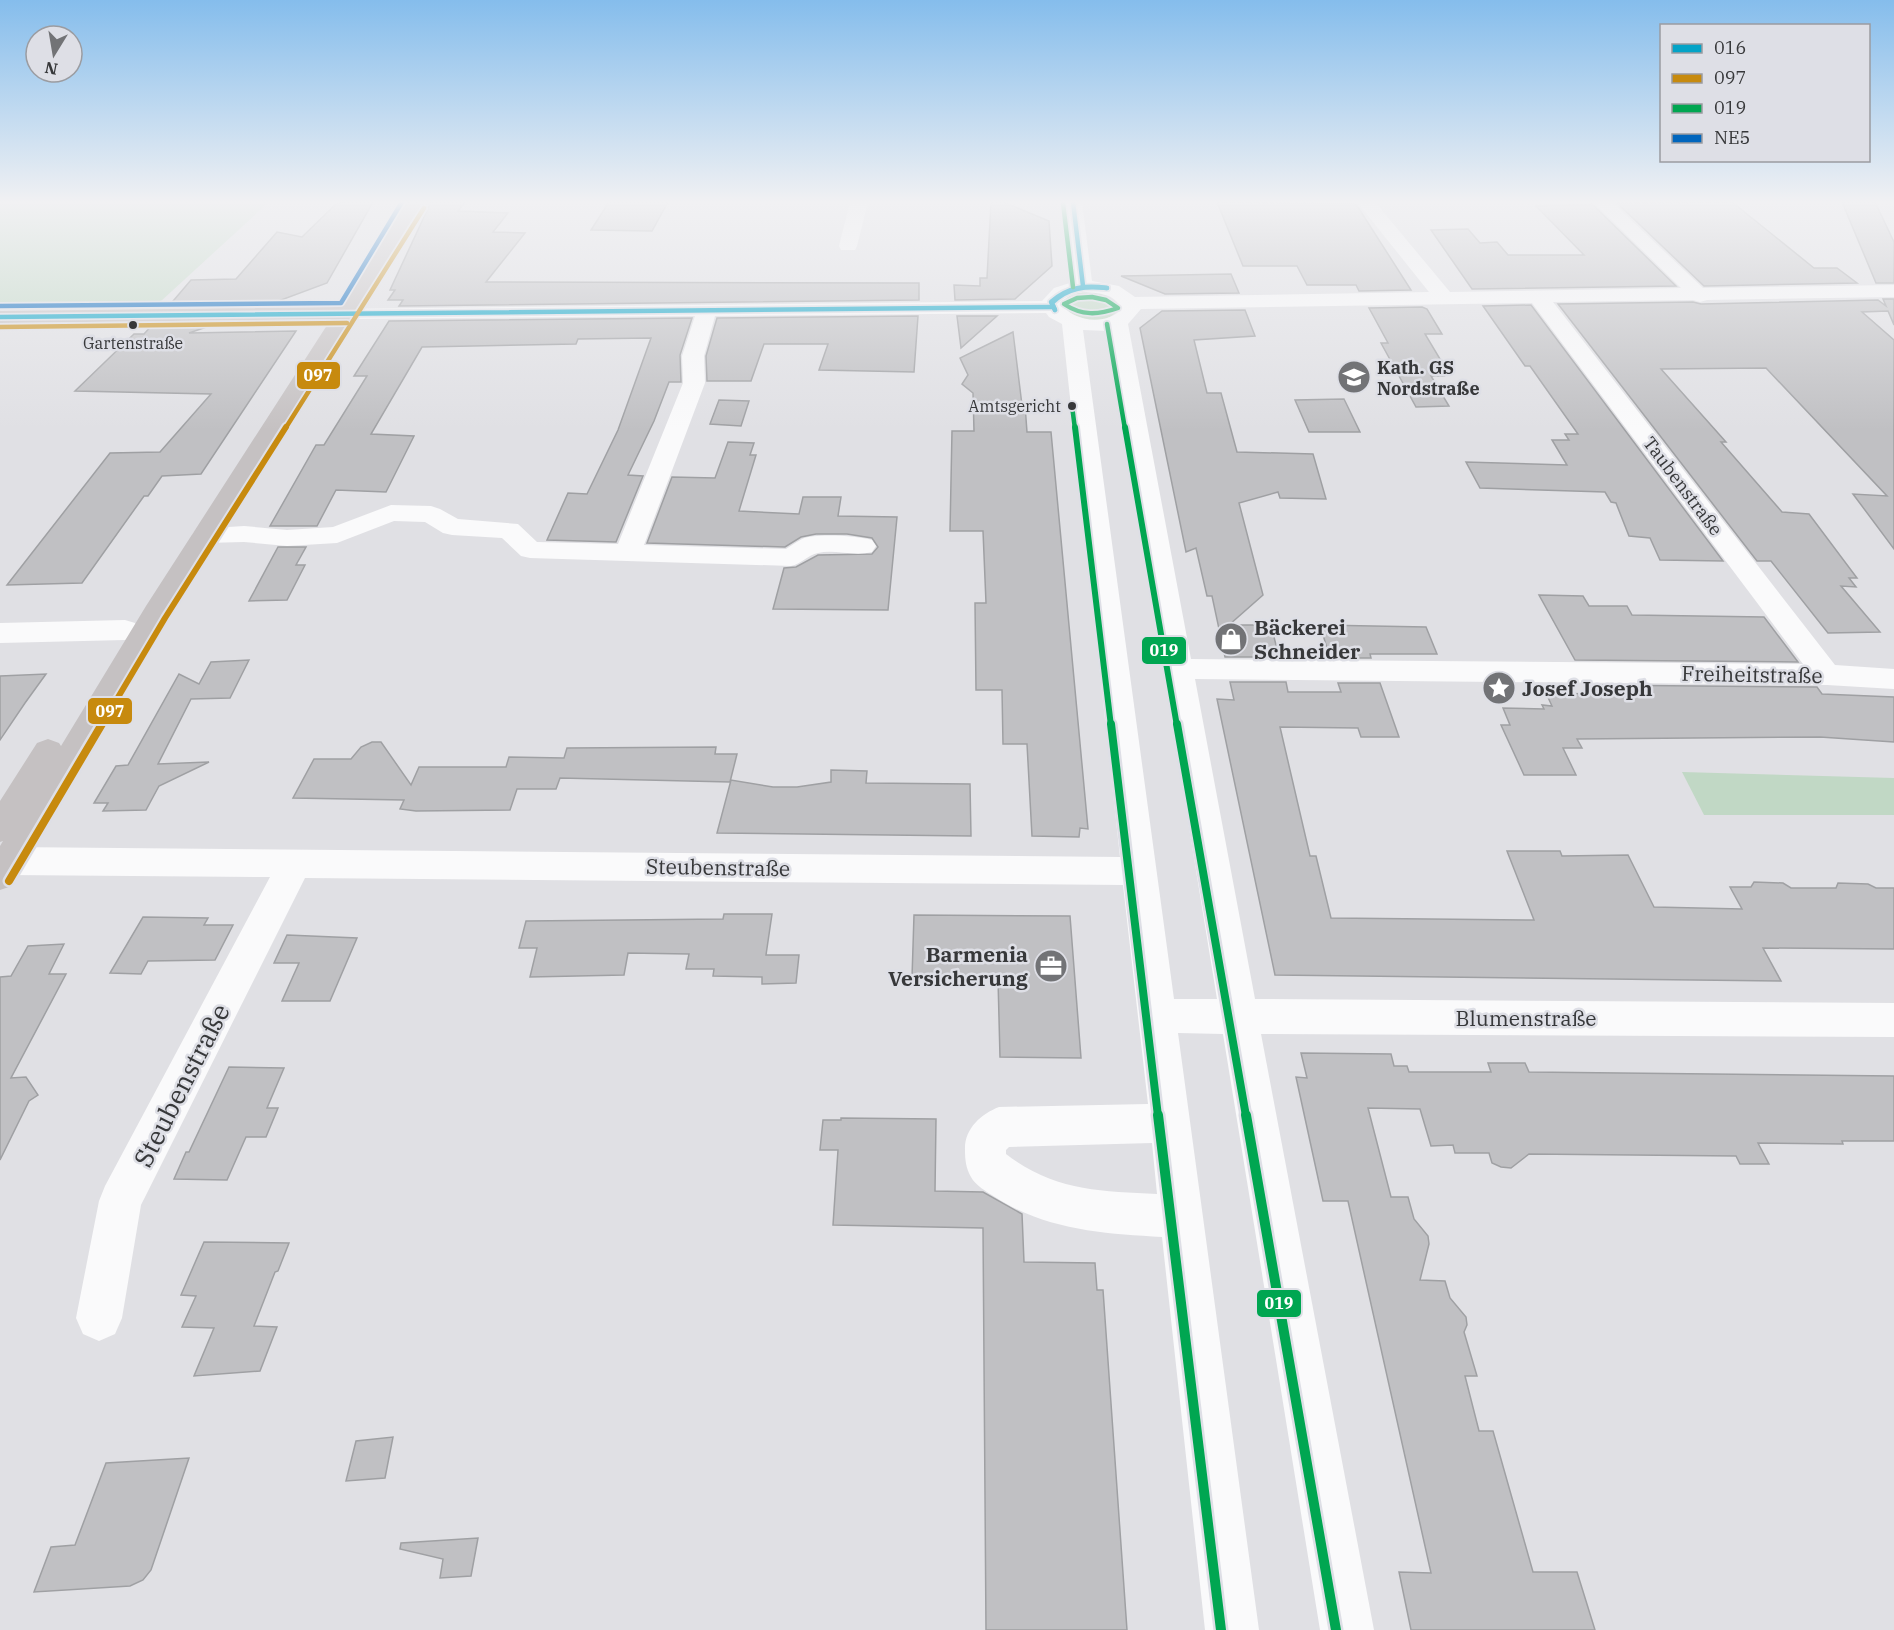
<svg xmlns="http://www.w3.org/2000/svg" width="1894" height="1630" font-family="'IBM Plex Serif',serif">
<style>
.green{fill:#c1d8c5}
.building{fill:#c0c0c3;stroke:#9fa0a3;stroke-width:1.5}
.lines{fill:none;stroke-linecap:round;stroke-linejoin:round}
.minor{fill:#fafafb;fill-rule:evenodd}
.major{fill:#c5c1c2;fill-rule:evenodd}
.bus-1-casing{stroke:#dedfe6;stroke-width:8}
.bus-2-far2-casing{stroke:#dedfe6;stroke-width:8}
.bus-2-far1-casing{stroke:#dedfe6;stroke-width:10}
.bus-2-casing{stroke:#dedfe6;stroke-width:13}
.bus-3-far3-casing{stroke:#dedfe6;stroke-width:8}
.bus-3-far2-casing{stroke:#dedfe6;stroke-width:10}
.bus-3-far1-casing{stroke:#dedfe6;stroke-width:13}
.bus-3-casing{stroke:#dedfe6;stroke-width:15}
.bus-4-casing{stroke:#dedfe6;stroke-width:8}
.bus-1{stroke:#03a3c7;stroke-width:4.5}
.bus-2-far2{stroke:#c78a0e;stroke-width:4.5}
.bus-2-far1{stroke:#c78a0e;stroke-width:6}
.bus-2{stroke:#c78a0e;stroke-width:8}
.bus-3-far3{stroke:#00a651;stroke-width:4.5}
.bus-3-far2{stroke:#00a651;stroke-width:6}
.bus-3-far1{stroke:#00a651;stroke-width:8}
.bus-3{stroke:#00a651;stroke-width:10}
.bus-4{stroke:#0065bd;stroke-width:4.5}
.bus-dot{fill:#37383a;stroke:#dedfe6;stroke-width:2}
.labels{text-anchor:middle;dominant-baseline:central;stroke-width:5;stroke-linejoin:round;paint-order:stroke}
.far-bus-label{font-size:16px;fill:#37383a;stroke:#dedfe6}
.far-poi-label{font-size:18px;font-weight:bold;fill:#37383a;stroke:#dedfe6;text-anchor:start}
.far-street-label{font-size:18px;fill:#37383a;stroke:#dedfe6}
.poi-label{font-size:21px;font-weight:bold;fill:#37383a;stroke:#dedfe6;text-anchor:start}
.street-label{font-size:21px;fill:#37383a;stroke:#dedfe6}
.near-street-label{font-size:26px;fill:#37383a;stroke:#dedfe6}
.line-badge{stroke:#dedfe6;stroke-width:2}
.badge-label{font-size:16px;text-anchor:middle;font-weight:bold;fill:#fff}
</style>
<rect width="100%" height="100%" fill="#e0e0e4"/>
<g class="green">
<polygon points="0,202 269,202 160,302 0,304"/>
<path d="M1079,293C1093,292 1110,293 1118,306V310C1102,329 1076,319 1061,306L1065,298Z"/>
<polygon points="1682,772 1894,778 1894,815 1704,815"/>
</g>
<g class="building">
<polygon points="343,202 373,202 327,283 265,306 168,307 191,280 236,279 277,232 302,237 336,204"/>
<polygon points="431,202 465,202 458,211 508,213 493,232 525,233 486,282 919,283 919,300 399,306 403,300 388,300 395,290 390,290"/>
<polygon points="609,202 668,202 652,231 591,230"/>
<polygon points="991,202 1003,202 1049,221 1052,266 1015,299 955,300 954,285 980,286 980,278 987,278"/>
<polygon points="1217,202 1356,204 1411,290 1359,291 1356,285 1307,285 1297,266 1243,266"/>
<polygon points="1732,202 1814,268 1837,268 1857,283 1704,286 1617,203"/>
<polygon points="1842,202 1875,202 1894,242 1894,283 1876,283"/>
<polygon points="1592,204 1676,286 1472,289 1431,230 1468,229 1480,243 1497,242 1508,255 1584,255 1536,206"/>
<polygon points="1231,274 1239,293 1165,294 1121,276"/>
<polygon points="1883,299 1894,299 1894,325 1888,311 1862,312 1894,340 1894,549 1853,494 1887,496 1766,368 1661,369 1726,442 1721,442 1782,512 1809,514 1857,578 1849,578 1856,587 1841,586 1880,632 1828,633 1771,561 1757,561 1558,304 1693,302 1701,304 1878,300 1886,306"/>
<polygon points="1531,305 1723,561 1660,560 1650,538 1629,536 1616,503 1611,502 1605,492 1480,488 1466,462 1567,465 1552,440 1569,440 1565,434 1578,434 1530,366 1525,366 1483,306"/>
<polygon points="1422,307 1427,309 1442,334 1425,334 1446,369 1439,369 1444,376 1431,376 1449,406 1416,407 1381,343 1388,343 1369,308"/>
<polygon points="1245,310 1255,336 1194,340 1207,393 1221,393 1237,452 1313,454 1326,499 1280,498 1278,492 1239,503 1263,595 1229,625 1271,625 1279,657 1225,657 1212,596 1207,596 1196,548 1186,552 1140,328 1162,311"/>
<polygon points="918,316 914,372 819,370 828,344 764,344 751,381 707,381 706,356 717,318"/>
<polygon points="957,316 997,316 961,348"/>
<polygon points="692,318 680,355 681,382 669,382 654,421 628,475 643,476 616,542 547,540 568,493 587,494 618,430 651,338 578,339 576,344 422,347 371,434 414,436 386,492 336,490 317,526 270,526 316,445 324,445 367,376 354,376 389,321"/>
<polygon points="154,323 218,323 189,333 296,331 201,474 162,476 148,496 144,496 82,583 7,585 110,453 160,452 211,394 75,391 134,334 144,334"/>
<polygon points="1013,332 1022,405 1025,405 1027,432 1051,432 1088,829 1080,828 1079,837 1032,836 1027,744 1003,744 1002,690 976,690 975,603 986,603 983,531 950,531 952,431 974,431 973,393 962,384 968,375 960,358"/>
<polygon points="1344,399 1360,432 1309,432 1295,400"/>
<polygon points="719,400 749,401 741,426 710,424"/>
<polygon points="728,442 754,443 750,455 756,455 739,511 799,514 803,497 841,497 838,516 897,517 888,610 773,609 784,568 796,567 818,555 872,554 878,547 872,538 847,534 816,534 801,537 785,547 647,543 672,477 715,478"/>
<polygon points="278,547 306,547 296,565 305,565 287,600 249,601"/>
<polygon points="1539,595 1583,596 1589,606 1627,606 1632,615 1764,617 1798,662 1575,660"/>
<polygon points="1320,625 1426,627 1437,654 1370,654 1371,658 1330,658"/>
<polygon points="249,660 230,698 191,699 158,764 209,762 159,786 146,810 103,811 108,803 94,803 116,766 128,765 179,674 199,684 211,662"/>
<polygon points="46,674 25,703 0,740 0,676"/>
<polygon points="1230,682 1286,682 1288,692 1341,692 1338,683 1380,683 1399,737 1361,737 1358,728 1280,727 1310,856 1316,856 1331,918 1534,920 1507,851 1560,851 1562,856 1628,855 1654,907 1742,909 1730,887 1751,887 1754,882 1783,883 1791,888 1836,888 1838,883 1868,884 1876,888 1894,888 1894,949 1763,948 1781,981 1275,975 1217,699 1234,700"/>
<polygon points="1589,685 1817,687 1822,694 1894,697 1894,742 1820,737 1577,739 1582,748 1563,748 1576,775 1524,775 1501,725 1510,725 1503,708 1544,709 1542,705 1552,706 1546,693 1594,694"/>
<polygon points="372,742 381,742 411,785 419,767 506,767 509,757 564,758 567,748 716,747 715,754 737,754 730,782 560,778 556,789 517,789 510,810 416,811 400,809 404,800 293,798 314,759 351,759 361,747"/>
<polygon points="831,770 867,771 866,783 970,784 971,836 717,833 731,780 773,787 797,787 831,782"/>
<polygon points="724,914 772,914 766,955 799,955 796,983 762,984 762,977 713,976 714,969 686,969 689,954 628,953 624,975 530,977 537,948 519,948 526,921 723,919"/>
<polygon points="914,915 1070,916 1081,1058 1000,1057 998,979 912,978"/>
<polygon points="143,917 208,918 204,925 233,925 215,960 148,961 141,974 110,973"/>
<polygon points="287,935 357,938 330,1001 282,1001 299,963 274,963"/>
<polygon points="64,944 49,974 66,974 11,1078 26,1077 38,1095 29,1101 0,1160 0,977 11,976 28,946"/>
<polygon points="1301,1053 1391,1054 1394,1066 1407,1066 1409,1072 1491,1072 1488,1063 1525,1063 1529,1072 1894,1076 1894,1141 1842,1141 1843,1144 1758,1143 1769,1164 1740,1164 1736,1156 1529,1154 1511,1168 1501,1167 1492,1163 1489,1153 1455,1153 1453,1145 1431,1146 1420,1109 1368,1108 1391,1197 1408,1197 1414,1219 1428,1236 1429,1244 1420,1280 1445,1281 1450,1298 1466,1317 1467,1325 1464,1332 1477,1376 1465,1376 1479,1431 1493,1431 1533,1572 1577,1572 1595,1630 1411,1630 1399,1572 1431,1573 1348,1201 1323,1201 1296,1077 1307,1078"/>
<polygon points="229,1067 284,1068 267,1108 278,1108 266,1137 246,1137 227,1180 174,1179 186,1152 189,1152"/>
<polygon points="841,1118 936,1119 935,1191 983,1192 1022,1214 1024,1262 1095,1263 1097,1290 1103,1290 1127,1630 986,1630 983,1228 833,1225 838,1150 820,1150 823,1120 841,1120"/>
<polygon points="204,1242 289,1243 278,1271 275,1272 254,1326 277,1327 260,1371 194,1376 214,1328 182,1327 196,1296 181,1295"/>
<polygon points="393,1437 385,1478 346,1481 356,1441"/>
<polygon points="189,1458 151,1570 143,1580 130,1586 34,1592 51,1547 75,1545 106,1463"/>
<polygon points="478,1538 471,1576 440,1578 443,1559 400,1549 401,1543"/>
</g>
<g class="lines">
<g class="minor">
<polygon points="850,202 868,202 857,246 855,250 841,250 839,246"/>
<path d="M1064,202H1082L1092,281L1119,286L1135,297L1429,292L1357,202H1375L1450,292L1681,288L1593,202H1612L1703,288L1894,285V297L1707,300L1700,302L1693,300L1553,302L1835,665L1894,669V689L1827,685L1195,679L1255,999L1894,1003V1037L1261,1034L1374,1630H1320L1223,1034L1178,1033L1259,1630H1205L1162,1237C1104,1234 1046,1230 995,1197C987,1192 975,1185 971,1177C966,1168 965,1160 965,1150C964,1129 981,1114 999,1107L1148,1104L1123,885L305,878L141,1205L122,1318L115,1334L99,1341L83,1334L76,1318L99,1201L105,1186L270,877L9,875L0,872V850L9,847L1120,857L1062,324L1049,317L1046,313L715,316L704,356L705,383L644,545L786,549C791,546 796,542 802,539C816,533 857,536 872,540L876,546L872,552C854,557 835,549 818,553C808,555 801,564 791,566L530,558L521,556L502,538L452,535L443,533L425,522L394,521L337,543L287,546L244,542L205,543L196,541L192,535L196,529L244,526L287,530L333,527L391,505L431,506L440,509L458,519L518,524L537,542L618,544L683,383L682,356L695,316L347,319L340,317L337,313L340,309L1042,301L1054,288L1073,282ZM1083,292C1098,293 1115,293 1121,309C1108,326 1070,322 1061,302L1072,294ZM1532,303L1803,664L1191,659L1128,324L1141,309ZM1083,330L1108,331L1217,999H1174ZM1152,1143L1157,1194C1099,1191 1054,1191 1006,1154V1150L1009,1147Z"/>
<polygon points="125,620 135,623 139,630 135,637 125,640 0,643 0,623"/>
</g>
<polygon class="major" points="406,202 424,202 170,613 12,886 0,890 0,846 3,841 0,842 0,801 37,743 48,739 59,743 61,746 146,606 331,319 0,323 0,311 339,307"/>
<g class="bus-1-casing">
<g id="bus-1">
<polyline points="1073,202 1083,286"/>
<path d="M1055,310L1051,302C1068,287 1085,285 1107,288"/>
<path d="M1055,310L1052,303C1068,287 1086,286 1107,288"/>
<polyline points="0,317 1052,307"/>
</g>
</g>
<g class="bus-2-far2-casing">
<g id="bus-2-far2">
<polyline points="0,327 347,323"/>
<polyline points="285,429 424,208"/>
</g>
</g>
<g class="bus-2-far1-casing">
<polyline id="bus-2-far1" points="101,726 165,618 286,427"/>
</g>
<g class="bus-2-casing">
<polyline id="bus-2" points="9,881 102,724"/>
</g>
<g class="bus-3-far3-casing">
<g id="bus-3-far3">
<polyline points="1063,203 1073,287"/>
<path d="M1092,297L1106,300L1118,308C1098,315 1082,316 1064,304L1077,298Z"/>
<polyline points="1107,324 1125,429"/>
<polyline points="1072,406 1075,429"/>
</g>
</g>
<g class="bus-3-far2-casing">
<g id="bus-3-far2">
<polyline points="1075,427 1111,726"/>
<polyline points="1125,427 1177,726"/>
</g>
</g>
<g class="bus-3-far1-casing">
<g id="bus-3-far1">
<polyline points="1111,724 1158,1116"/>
<polyline points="1177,724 1246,1116"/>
</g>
</g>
<g class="bus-3-casing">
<g id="bus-3">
<polyline points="1158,1115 1221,1630"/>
<polyline points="1246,1115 1336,1630"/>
</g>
</g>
<g class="bus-4-casing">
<polyline id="bus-4" points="0,306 341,303 402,202"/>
</g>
<use href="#bus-1" class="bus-1"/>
<use href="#bus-2-far2" class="bus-2-far2"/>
<use href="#bus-2-far1" class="bus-2-far1"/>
<use href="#bus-2" class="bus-2"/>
<use href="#bus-3-far3" class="bus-3-far3"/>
<use href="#bus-3-far2" class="bus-3-far2"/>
<use href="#bus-3-far1" class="bus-3-far1"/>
<use href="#bus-3" class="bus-3"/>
<use href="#bus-4" class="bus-4"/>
</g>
<linearGradient id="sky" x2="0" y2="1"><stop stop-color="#85bdec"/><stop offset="0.47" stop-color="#f1f1f3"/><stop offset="1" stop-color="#f1f1f3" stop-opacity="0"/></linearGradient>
<rect width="1894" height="430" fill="url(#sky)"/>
<defs>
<g id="school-disc" transform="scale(1.725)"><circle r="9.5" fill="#727376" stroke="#dedfe6"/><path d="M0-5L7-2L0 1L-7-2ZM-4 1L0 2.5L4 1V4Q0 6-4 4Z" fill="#fff"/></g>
<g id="shop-disc" transform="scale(1.725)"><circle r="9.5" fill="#727376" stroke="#dedfe6"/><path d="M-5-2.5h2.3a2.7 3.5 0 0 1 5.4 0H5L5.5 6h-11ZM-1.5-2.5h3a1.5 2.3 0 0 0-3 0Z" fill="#fff"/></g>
<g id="sight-disc" transform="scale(1.725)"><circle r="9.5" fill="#727376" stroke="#dedfe6"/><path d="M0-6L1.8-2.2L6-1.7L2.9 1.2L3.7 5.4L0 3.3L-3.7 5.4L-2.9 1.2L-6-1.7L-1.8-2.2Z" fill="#fff"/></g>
<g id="office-disc" transform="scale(1.725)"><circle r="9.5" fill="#727376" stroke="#dedfe6"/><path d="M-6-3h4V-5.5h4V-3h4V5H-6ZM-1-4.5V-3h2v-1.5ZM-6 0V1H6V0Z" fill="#fff"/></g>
</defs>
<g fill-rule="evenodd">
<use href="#school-disc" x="1354" y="377"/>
<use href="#shop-disc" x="1231" y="639"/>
<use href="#sight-disc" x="1499" y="688"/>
<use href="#office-disc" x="1051" y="966"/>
</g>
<g class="bus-dot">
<circle cx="133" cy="325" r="5"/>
<circle cx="1072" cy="406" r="5"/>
</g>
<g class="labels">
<g class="far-bus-label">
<text x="133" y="343">Gartenstraße</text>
<text x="1061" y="406" text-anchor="end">Amtsgericht</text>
</g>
<g class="far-poi-label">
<text x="1377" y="367">Kath. GS<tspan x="1377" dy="21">Nordstraße</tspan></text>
</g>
<g class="far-street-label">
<text transform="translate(1683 486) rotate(53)">Taubenstraße</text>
</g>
<g class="poi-label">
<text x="1254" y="627">Bäckerei<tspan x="1254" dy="24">Schneider</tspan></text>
<text x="1522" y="688">Josef Joseph</text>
<text x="1028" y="954" text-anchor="end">Barmenia<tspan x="1028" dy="24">Versicherung</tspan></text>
</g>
<g class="street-label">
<text transform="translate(1752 674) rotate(1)">Freiheitstraße</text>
<text transform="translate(718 867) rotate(1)">Steubenstraße</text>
<text x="1526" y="1018">Blumenstraße</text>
</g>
<g class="near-street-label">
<text transform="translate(181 1085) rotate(-63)">Steubenstraße</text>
</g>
</g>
<g class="line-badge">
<rect x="296" y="361" width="45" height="29" rx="6" fill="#c78a0e"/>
<rect x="1141" y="636" width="46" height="29" rx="6" fill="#00a651"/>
<rect x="87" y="697" width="46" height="28" rx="6" fill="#c78a0e"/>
<rect x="1256" y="1289" width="46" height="29" rx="6" fill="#00a651"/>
</g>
<g class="badge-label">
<text x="318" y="381">097</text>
<text x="1164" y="656">019</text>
<text x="110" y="717">097</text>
<text x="1279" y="1309">019</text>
</g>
<rect x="1660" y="24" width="210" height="138" fill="#dedfe6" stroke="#9b9ca1" stroke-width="1.5"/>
<rect x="1672" y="44" width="30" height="9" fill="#03a3c7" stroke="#9b9ca1" stroke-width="1.5"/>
<text x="1714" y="54" font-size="18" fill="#37383a">016</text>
<rect x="1672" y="74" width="30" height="9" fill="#c78a0e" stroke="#9b9ca1" stroke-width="1.5"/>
<text x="1714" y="84" font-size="18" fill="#37383a">097</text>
<rect x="1672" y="104" width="30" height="9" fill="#00a651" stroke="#9b9ca1" stroke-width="1.5"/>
<text x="1714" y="114" font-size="18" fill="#37383a">019</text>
<rect x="1672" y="134" width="30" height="9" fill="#0065bd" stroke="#9b9ca1" stroke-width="1.5"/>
<text x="1714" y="144" font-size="18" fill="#37383a">NE5</text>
<g transform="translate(54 54) rotate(191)"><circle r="28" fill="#dedfe6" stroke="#9b9ca1" stroke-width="1.5"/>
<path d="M0-4.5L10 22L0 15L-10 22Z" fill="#727376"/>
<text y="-9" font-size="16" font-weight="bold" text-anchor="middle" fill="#37383a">N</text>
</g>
</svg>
